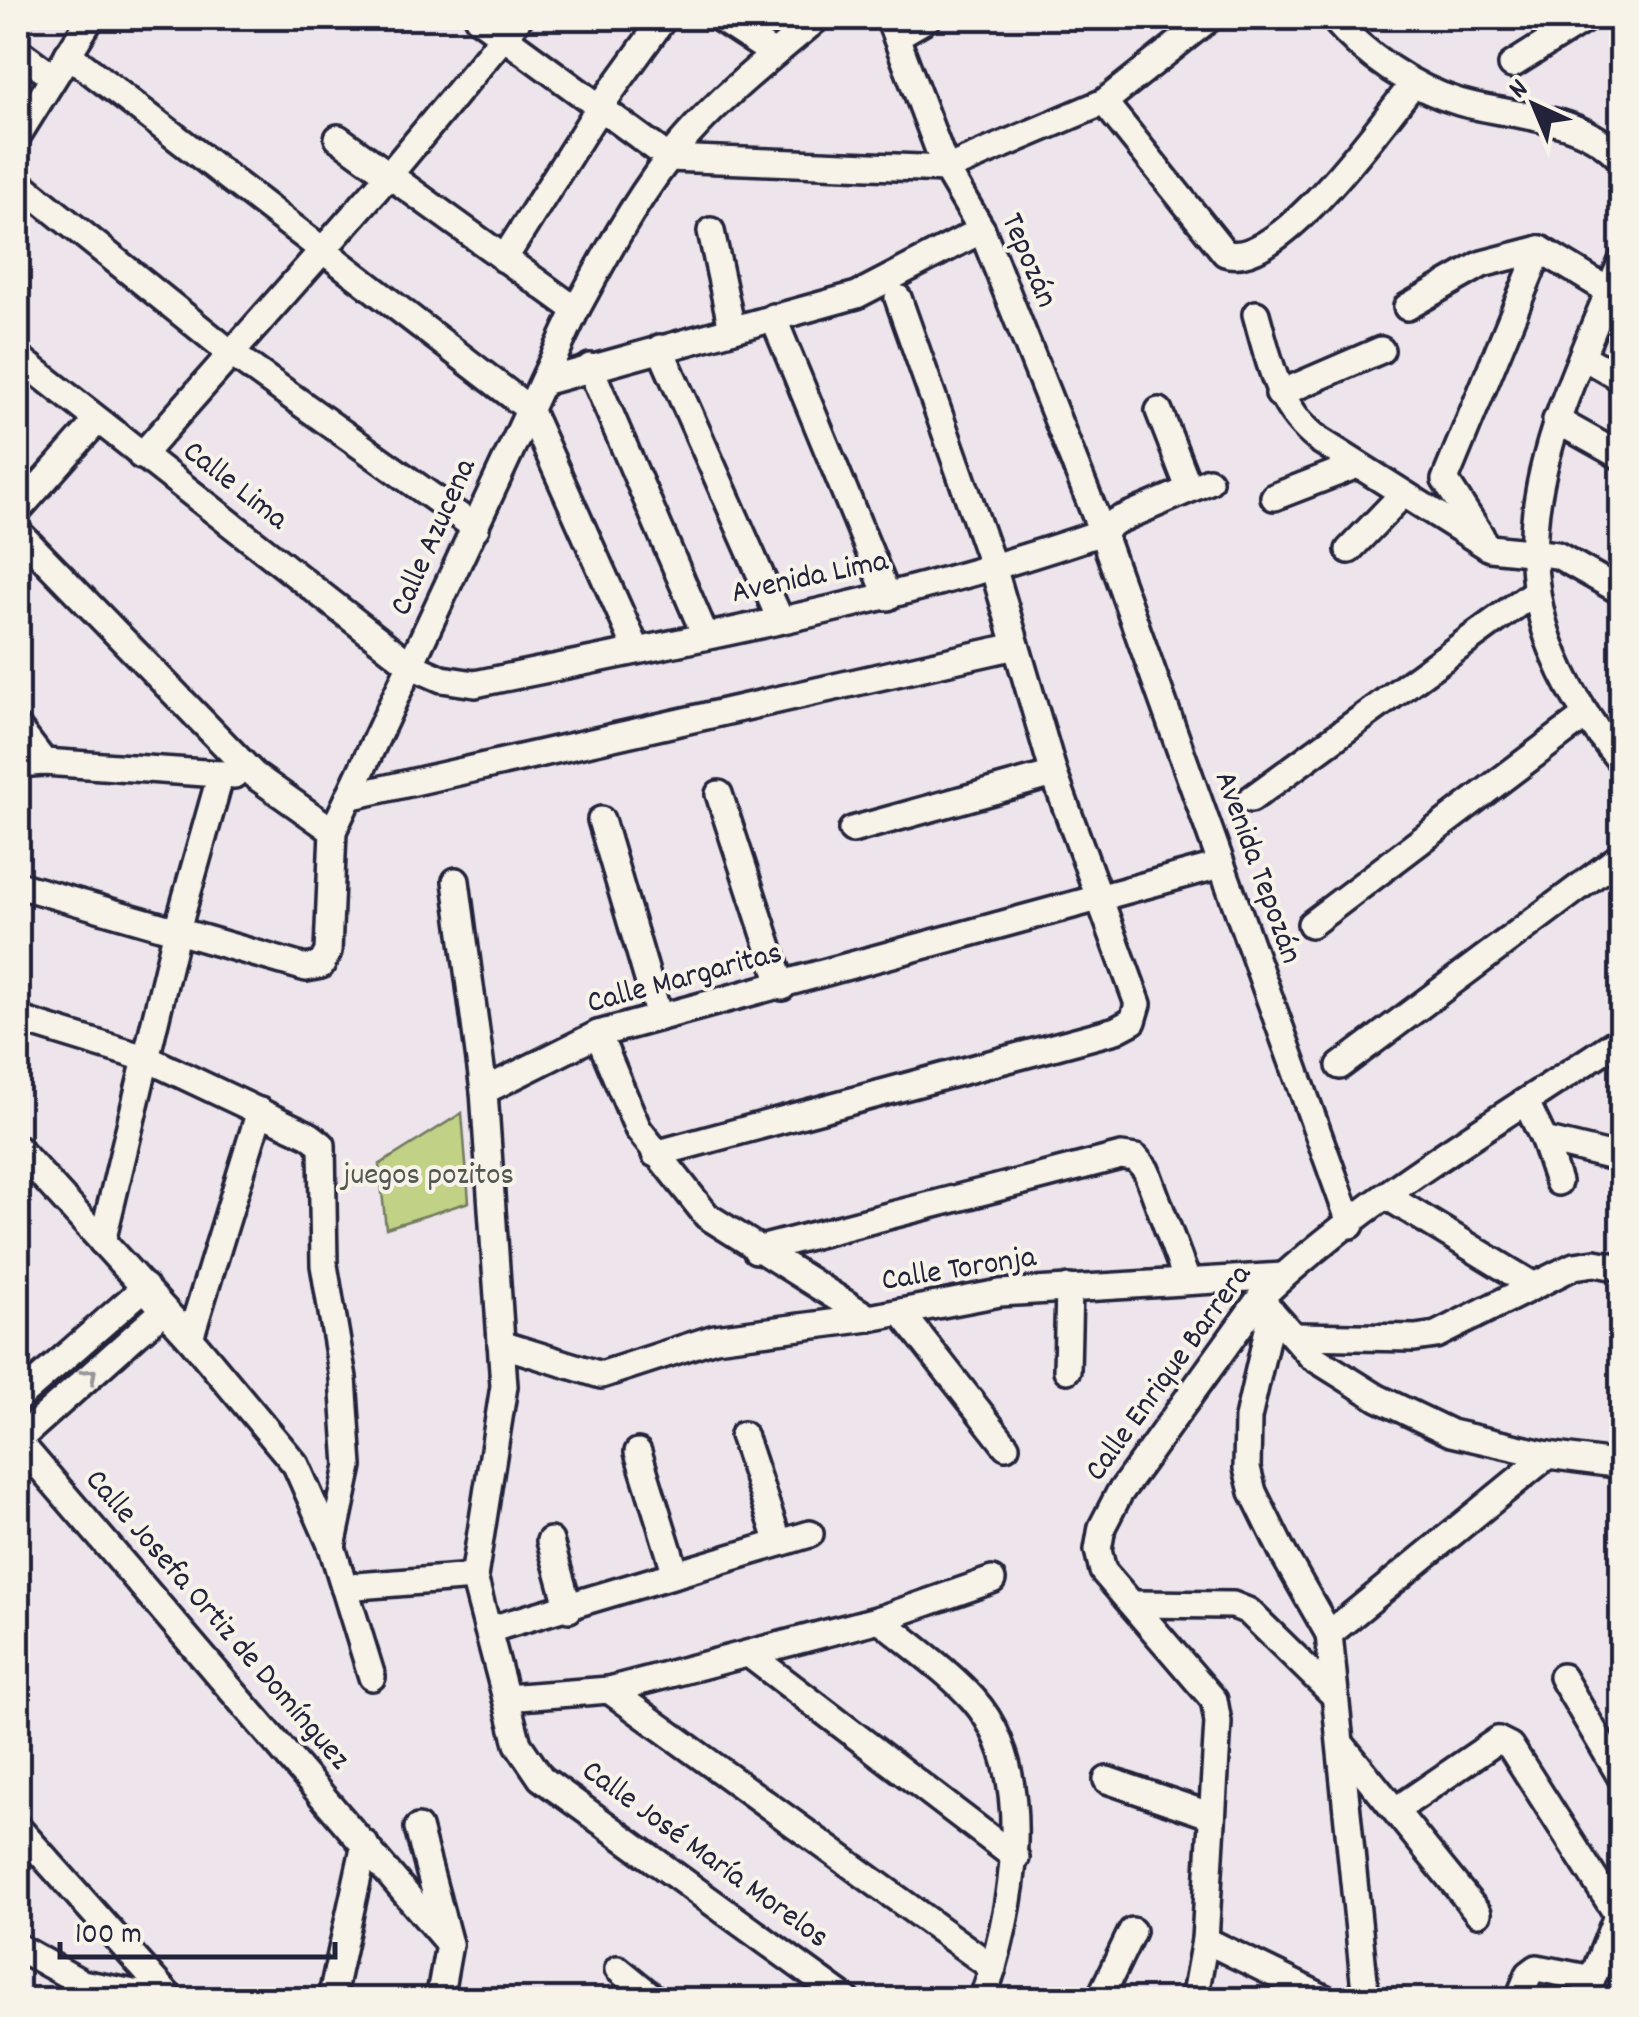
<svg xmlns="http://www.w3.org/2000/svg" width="1639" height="2017" font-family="Dekko,sans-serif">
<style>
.green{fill:#c1d286;stroke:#727a60;stroke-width:2.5}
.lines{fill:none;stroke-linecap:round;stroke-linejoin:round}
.minor-casing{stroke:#22223b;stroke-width:32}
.minor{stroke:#f7f3e8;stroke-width:25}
.oneway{stroke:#97959a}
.labels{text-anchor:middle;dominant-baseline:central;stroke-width:8;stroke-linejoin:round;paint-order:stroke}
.street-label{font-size:32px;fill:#22223b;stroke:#f7f3e8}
.park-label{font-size:32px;fill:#525752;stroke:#f7f3e8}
</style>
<rect width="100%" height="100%" fill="#eee5ec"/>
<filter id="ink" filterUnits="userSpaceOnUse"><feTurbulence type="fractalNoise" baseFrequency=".01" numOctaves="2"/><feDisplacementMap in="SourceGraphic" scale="20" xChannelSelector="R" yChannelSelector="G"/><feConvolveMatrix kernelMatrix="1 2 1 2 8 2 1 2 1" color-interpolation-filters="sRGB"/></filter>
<g filter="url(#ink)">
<polygon class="green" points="462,1113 469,1202 386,1228 379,1165"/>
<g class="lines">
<g class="minor-casing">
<g id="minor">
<polyline points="478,18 669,158"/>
<polyline points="719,18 774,54"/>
<polyline points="889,18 946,169 982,230 1102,532 1351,1225"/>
<path d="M1333,18C1364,55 1412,88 1459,102C1514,118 1584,114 1622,161"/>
<polyline points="897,36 928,18"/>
<polyline points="18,51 53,77"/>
<polyline points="68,54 529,409 637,650"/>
<polyline points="1512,65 1587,18"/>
<path d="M1104,102L1225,253C1278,271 1382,122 1413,84"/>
<polyline points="18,135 91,18"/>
<polyline points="338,138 576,310"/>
<polyline points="669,158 946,169 1104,102 1210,18"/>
<polyline points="18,182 232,354 476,528"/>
<polyline points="711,231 732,329"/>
<polyline points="1540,249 1609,291"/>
<polyline points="504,259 599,108 664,18"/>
<path d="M1622,261C1541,451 1472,583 1622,763"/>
<polyline points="1407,307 1482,264 1540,249"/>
<path d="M1256,314C1270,363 1277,408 1319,440L1490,548L1557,555L1622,592"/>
<polyline points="773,317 888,597"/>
<polyline points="660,348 780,619"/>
<polyline points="1582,356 1622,379"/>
<path d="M18,357L412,666L442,679L475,684C686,640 899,603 1102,532L1116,521L1209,481"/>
<polyline points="590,367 705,635"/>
<polyline points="543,382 857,295 982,230"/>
<polyline points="1279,394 1381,350"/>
<polyline points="1159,411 1189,488"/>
<polyline points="1556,420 1622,457"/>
<polyline points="141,456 389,175 519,18"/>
<polyline points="1274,497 1357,465"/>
<polyline points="18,510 97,421"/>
<polyline points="18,532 254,775 333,831"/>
<polyline points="1481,536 1445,480 1540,249"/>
<polyline points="1349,550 1403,494"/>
<polyline points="18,728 44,762"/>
<polyline points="18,764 44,762 234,775"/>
<polyline points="719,794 782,987"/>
<polyline points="352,796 1016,646"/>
<polyline points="1251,799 1533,593"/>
<polyline points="601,820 659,1017"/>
<polyline points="852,830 1054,774"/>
<polyline points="456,881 484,1091 504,1386 474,1577 518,1744 541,1778 847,2000"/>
<path d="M18,885L306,968L321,965L328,952L333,831L576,310C604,258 632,206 668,159C709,106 767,60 818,18"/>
<polyline points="1311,924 1584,717"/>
<polyline points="18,1019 148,1059 309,1135 322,1145 324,1265 343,1378 349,1466 332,1547"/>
<polyline points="598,1034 638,1129 707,1216 869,1318"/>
<polyline points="1340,1066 1622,855"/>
<polyline points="484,1091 598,1034 1220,865"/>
<polyline points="1526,1102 1544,1140 1622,1159"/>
<polyline points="1544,1140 1558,1182"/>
<polyline points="18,1149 190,1338 296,1465 332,1547 372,1677"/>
<polyline points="655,1154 1116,1030 1133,1021 1138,1004 1054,774 994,570 898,298"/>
<polyline points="1388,1197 1531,1284"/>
<polyline points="102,1242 177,930 221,774"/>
<polyline points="756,1250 1121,1156 1136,1158 1146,1170 1186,1278"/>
<polyline points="1263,1302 1311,1356 1378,1398 1451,1433 1548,1455 1622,1465"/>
<polyline points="901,1312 1006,1446"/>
<polyline points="1272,1312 1248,1418 1247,1468 1253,1492 1284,1555 1329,1634 1366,2000"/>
<polyline points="1294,1336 1415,1338 1436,1335 1574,1266 1595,1263 1622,1268"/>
<polyline points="190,1338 260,1111"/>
<polyline points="501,1344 601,1375 715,1338 869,1318 1000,1293 1283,1276"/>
<polyline points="1067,1370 1069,1288"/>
<polyline points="18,1398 145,1287"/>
<polyline points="743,1435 779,1543"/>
<polyline points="18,1440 164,1310"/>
<polyline points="18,1441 449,1944"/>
<polyline points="638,1452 676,1574"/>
<polyline points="550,1541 569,1609"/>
<polyline points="344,1587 474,1577"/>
<polyline points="1133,1604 1233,1605 1248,1611 1335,1696"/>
<path d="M880,1619C910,1645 946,1669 973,1699C1039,1773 1013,1916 982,2000"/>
<polyline points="488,1630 810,1534"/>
<polyline points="1329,1634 1548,1455"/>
<polyline points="750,1655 1016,1858"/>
<polyline points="1562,1677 1622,1779"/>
<polyline points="609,1690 993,1968"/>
<polyline points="506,1698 609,1690 880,1619 992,1580"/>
<polyline points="1341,1744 1478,1913"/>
<polyline points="1107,1780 1212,1816"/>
<polyline points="1396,1810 1498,1740 1510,1746 1617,1914"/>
<polyline points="18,1828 172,2000"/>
<polyline points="418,1828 449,1944 439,2000"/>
<polyline points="1205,1940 1328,2000"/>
<polyline points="18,1947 82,1983 170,2000"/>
<polyline points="618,1969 656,2000"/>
<polyline points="331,2000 365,1844"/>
<polyline points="1099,2000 1132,1931"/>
<path d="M1194,2000L1205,1940L1218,1722L1214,1700L1103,1571L1098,1550L1102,1527L1119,1494L1260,1298C1366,1197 1500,1120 1622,1038"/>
<polyline points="1518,2000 1529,1974 1537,1968 1592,1979"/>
<polyline points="1584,2000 1622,1903"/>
</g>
</g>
<use href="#minor" class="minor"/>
</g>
<defs><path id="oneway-chevron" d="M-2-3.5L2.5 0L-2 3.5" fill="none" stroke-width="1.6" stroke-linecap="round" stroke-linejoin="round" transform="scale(2.5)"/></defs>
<use class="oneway" href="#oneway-chevron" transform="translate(90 1375) rotate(-42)"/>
</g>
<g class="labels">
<g class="street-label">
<text transform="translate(1027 261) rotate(67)">Tepozán</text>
<text transform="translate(234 487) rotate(38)">Calle Lima</text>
<text transform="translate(435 538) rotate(-66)">Calle Azucena</text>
<text transform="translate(810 579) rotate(-12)">Avenida Lima</text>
<text transform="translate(1256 868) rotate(70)">Avenida Tepozán</text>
<text transform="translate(685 980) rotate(-15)">Calle Margaritas</text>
<text transform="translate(959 1271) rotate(-9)">Calle Toronja</text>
<text transform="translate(1170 1374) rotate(-54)">Calle Enrique Barrera</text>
<text transform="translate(216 1621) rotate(49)">Calle Josefa Ortiz de Domínguez</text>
<text transform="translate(704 1856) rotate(36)">Calle José María Morelos</text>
</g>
<g class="park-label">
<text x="428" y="1177">juegos pozitos</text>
</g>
</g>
<rect width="1639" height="2017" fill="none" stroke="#f7f3e8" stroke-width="60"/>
<rect x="30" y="30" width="1579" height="1957" fill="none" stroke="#22223b" stroke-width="4" filter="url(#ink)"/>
<g transform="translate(1534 105) rotate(316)" stroke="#f7f3e8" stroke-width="8" paint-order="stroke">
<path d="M0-8L18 38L0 25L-18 38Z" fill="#22223b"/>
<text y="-15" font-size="28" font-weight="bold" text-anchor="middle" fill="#22223b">N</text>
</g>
<path d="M60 1942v15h275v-15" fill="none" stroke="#22223b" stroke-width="5"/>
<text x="75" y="1942" font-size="30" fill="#22223b" stroke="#f7f3e8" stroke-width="8" paint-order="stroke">100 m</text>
</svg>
